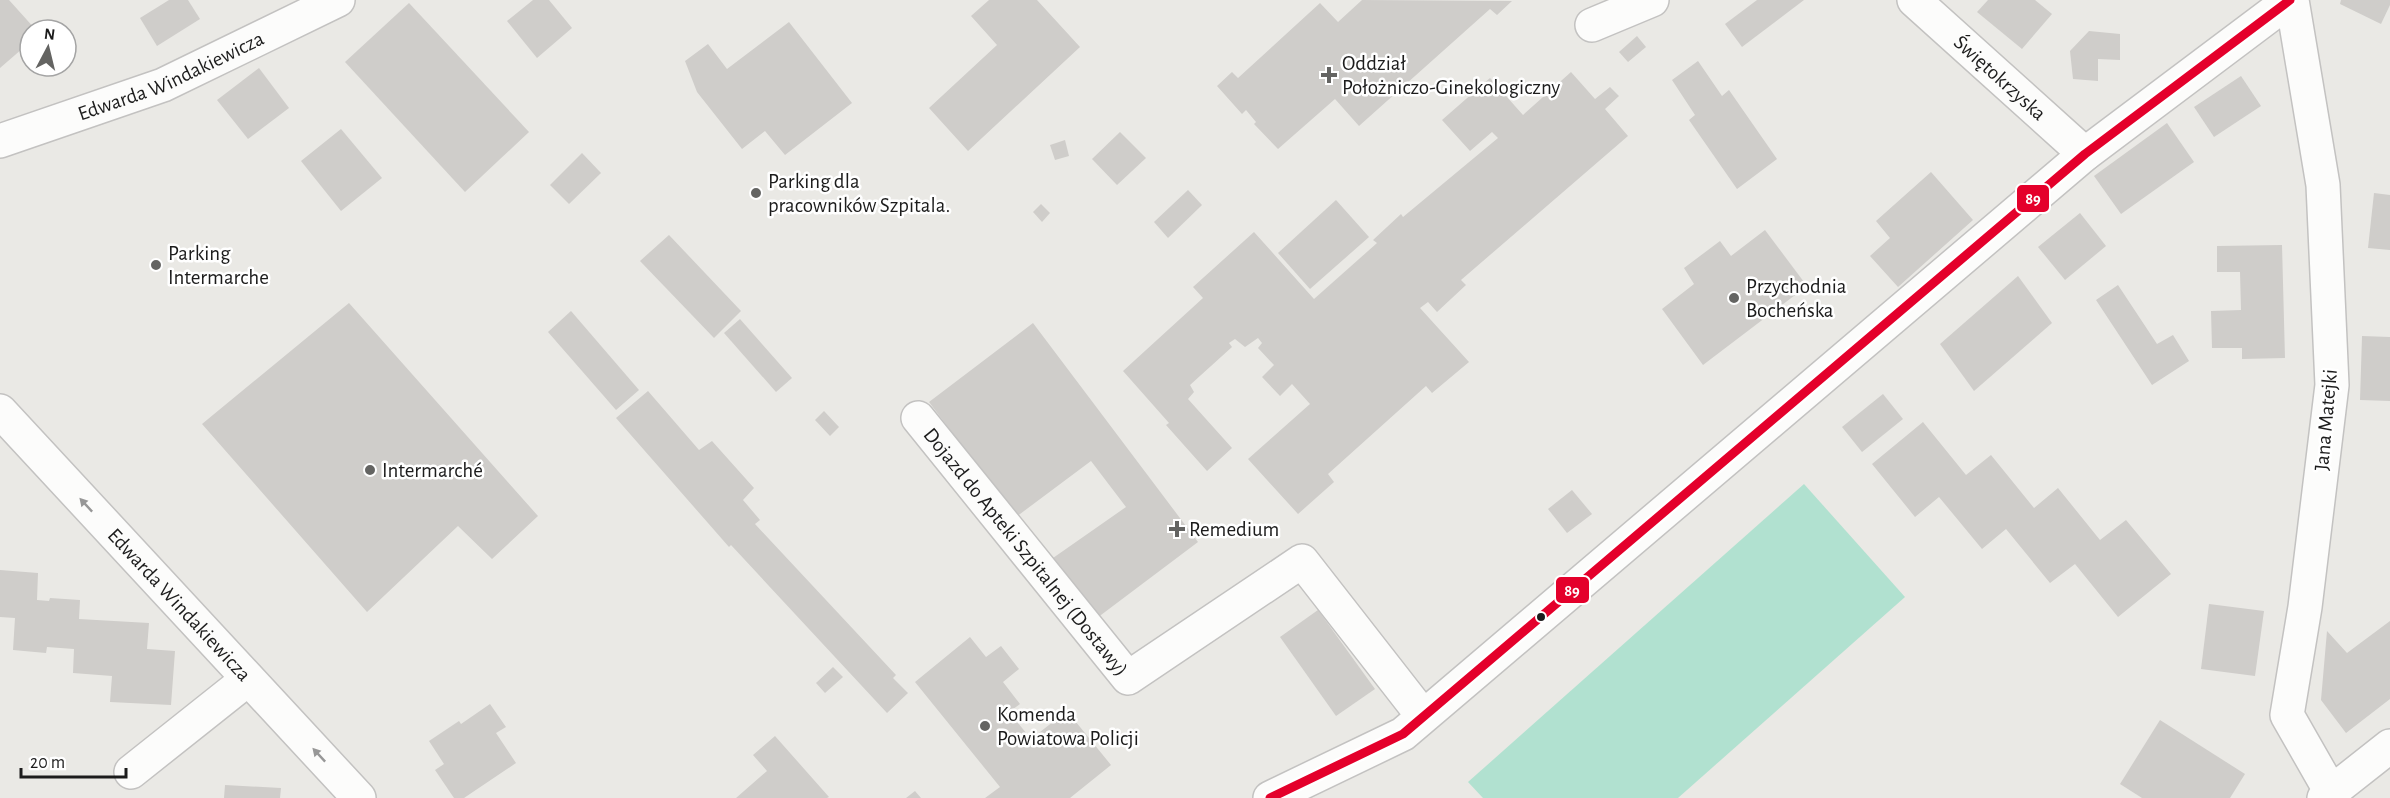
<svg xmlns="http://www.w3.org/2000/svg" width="2390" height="798" font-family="'Alegreya Sans',sans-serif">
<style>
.pitch{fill:#b1e1d0}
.building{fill:#cfcdca}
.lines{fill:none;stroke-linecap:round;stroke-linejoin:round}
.minor-casing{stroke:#c3c2c1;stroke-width:36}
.minor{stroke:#fcfcfb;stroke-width:33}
.bus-1-casing{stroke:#fff;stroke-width:14}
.bus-1{stroke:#e4002b;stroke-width:9}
.oneway{fill:#979797}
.poi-dot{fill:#646462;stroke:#fff;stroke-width:2}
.bus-dot{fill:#1c1c1c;stroke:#fff;stroke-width:2}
.labels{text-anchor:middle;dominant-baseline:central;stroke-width:5;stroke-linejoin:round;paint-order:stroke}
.poi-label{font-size:21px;fill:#1c1c1c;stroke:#fff;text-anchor:start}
.street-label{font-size:21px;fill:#1c1c1c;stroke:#fff}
.line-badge{stroke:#fff;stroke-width:2}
.badge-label{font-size:16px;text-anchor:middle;font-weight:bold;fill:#fff}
</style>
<rect width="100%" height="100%" fill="#eae9e5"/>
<polygon class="pitch" points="1804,484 1905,597 1678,798 1483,798 1468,782"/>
<g class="building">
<polygon points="0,0 9,0 36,30 30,30 30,42 0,68"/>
<polygon points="169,0 188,0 200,19 157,46 140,18"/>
<polygon points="533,0 549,0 572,28 537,58 507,21"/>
<polygon points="989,0 1037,0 1080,47 968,151 929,108 997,45 971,16"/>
<polygon points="1362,0 1512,1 1497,15 1490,9 1359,126 1335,99 1278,149 1254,124 1256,122 1246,110 1242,114 1217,86 1232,72 1238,78 1320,3 1338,22"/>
<polygon points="1757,0 1804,0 1742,47 1725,24"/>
<polygon points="1988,0 2035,0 2052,14 2022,49 1977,12"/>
<polygon points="2341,0 2390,0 2390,5 2381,24 2340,4"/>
<polygon points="409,3 529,132 465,192 345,62"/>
<polygon points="789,22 852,103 785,155 765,131 742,149 697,92 685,61 708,44 727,69"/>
<polygon points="2089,31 2120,34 2120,60 2098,59 2098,81 2073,79 2070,51"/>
<polygon points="1637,36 1646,47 1628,62 1619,52"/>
<polygon points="1698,61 1722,96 1729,90 1777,159 1737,189 1689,120 1695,115 1672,80"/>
<polygon points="259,68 289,108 248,139 217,100"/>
<polygon points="1571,72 1595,99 1610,87 1619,96 1605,109 1628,136 1461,280 1466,285 1437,312 1428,302 1420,308 1469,362 1432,393 1426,386 1328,474 1334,482 1298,514 1248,459 1310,404 1292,384 1280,396 1262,377 1274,365 1258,348 1262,343 1258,338 1245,347 1235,339 1229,343 1232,347 1190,385 1194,392 1188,399 1232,448 1207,471 1166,425 1169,423 1123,371 1203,298 1193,287 1254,232 1314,299 1377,243 1373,240 1401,214 1403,217 1498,138 1492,132 1470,151 1442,120 1490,78 1523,115"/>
<polygon points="2241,76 2261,106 2214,137 2194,107"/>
<polygon points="2167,123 2194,162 2121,214 2094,176"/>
<polygon points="341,129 382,178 341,211 301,161"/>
<polygon points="1120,132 1146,158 1117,185 1092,159"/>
<polygon points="1065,140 1069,156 1055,160 1050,145"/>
<polygon points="582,153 601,173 569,204 550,185"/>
<polygon points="1931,172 1973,220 1898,287 1870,256 1890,238 1876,221"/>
<polygon points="1188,190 1202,205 1168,238 1154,222"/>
<polygon points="2374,193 2390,195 2390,250 2368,248"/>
<polygon points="1336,200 1369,237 1310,289 1278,253"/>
<polygon points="1041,204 1050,213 1042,222 1033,212"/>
<polygon points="2080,213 2106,246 2065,280 2038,247"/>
<polygon points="1765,230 1807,286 1703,365 1662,309 1694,284 1684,268 1720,241 1731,256"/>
<polygon points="669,235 741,311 714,338 640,261"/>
<polygon points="2282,245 2285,358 2242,359 2242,348 2212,348 2211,311 2241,310 2240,272 2217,272 2217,246"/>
<polygon points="2018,276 2052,323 1974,391 1940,344"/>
<polygon points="2118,285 2157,344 2173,335 2189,361 2152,385 2096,300"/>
<polygon points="349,303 538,516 492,559 458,526 367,612 202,424"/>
<polygon points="571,311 639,390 616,410 548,332"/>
<polygon points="740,319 792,378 776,392 724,333"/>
<polygon points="1033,323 1198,542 1097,618 1053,558 1126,507 1091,461 1016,517 929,402"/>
<polygon points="2362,336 2390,337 2390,401 2360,400"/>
<polygon points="648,391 699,450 712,441 754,488 743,500 760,520 755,524 896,675 893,678 908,693 887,713 731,545 729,547 616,418"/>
<polygon points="1883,394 1903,419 1862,452 1842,427"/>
<polygon points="824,411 839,427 830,436 815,420"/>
<polygon points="1923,422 1966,475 1991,455 2034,508 2058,488 2100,540 2126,520 2171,574 2118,617 2075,564 2050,583 2006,529 1982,549 1939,497 1915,517 1872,464"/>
<polygon points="1572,490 1592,514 1567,533 1548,509"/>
<polygon points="0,570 38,573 37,600 49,601 50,598 80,600 79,619 149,623 147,649 175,651 171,705 110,702 112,676 73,673 74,649 47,647 46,653 13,650 15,618 0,617"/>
<polygon points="2209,604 2264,611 2255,676 2201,669"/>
<polygon points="1318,610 1375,689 1336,716 1280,637"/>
<polygon points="2390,621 2390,699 2346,733 2321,700 2327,631 2347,653"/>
<polygon points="970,637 986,657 1001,646 1019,669 1003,682 1020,704 1009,712 1031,739 1067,711 1111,765 1070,798 985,798 1000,787 915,682"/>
<polygon points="833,667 843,677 825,693 816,683"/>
<polygon points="490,704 506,727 496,733 516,763 464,798 454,798 435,770 444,764 429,741 459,721 461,724"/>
<polygon points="2160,720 2245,774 2230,798 2142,798 2120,784"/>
<polygon points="775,736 829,797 827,798 736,798 767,771 753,755"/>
<polygon points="225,785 281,788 280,798 224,798"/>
<polygon points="915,791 921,798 906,798"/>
</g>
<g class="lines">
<g class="minor-casing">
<g id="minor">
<path id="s1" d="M1914,0L2085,154"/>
<polyline points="2292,0 2323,185 2332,385 2305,607 2287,715 2331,792"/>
<polyline points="1592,25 1652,0"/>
<path id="s2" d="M0,141L163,85L338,0"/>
<path id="s3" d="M0,411L359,798"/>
<path id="s4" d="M918,418L1128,678L1302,561L1423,716"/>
<polyline points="131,772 248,679"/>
<polyline points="1270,798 1403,734 2085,154 2290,0"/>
<polyline points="2324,798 2390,746"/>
</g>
</g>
<use href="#minor" class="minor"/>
<g class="bus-1-casing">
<polyline id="bus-1" points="1270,798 1403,734 2085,154 2290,0"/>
</g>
<use href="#bus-1" class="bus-1"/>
</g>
<defs><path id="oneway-solid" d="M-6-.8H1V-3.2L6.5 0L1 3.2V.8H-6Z" transform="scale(1.5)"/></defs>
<g class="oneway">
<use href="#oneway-solid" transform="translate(86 505) rotate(-133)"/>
<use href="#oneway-solid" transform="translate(319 755) rotate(-133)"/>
</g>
<g class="poi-dot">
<path d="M1326 66h6v6h6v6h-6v6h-6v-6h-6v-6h6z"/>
<circle cx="756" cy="193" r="6"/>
<circle cx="156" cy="265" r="6"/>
<circle cx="1734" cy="298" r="6"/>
<circle cx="370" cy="470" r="6"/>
<path d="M1174 520h6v6h6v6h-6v6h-6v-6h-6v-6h6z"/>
<circle cx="985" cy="726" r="6"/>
</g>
<circle class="bus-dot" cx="1541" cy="617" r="5"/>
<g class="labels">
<g class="poi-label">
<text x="1342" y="63">Oddział<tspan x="1342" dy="24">Położniczo-Ginekologiczny</tspan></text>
<text x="768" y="181">Parking dla<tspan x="768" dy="24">pracowników Szpitala.</tspan></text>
<text x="168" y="253">Parking<tspan x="168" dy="24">Intermarche</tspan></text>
<text x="1746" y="286">Przychodnia<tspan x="1746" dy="24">Bocheńska</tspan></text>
<text x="382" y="470">Intermarché</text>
<text x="1189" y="529">Remedium</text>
<text x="997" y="714">Komenda<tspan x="997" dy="24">Powiatowa Policji</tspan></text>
</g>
<g class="street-label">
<text stroke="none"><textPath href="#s2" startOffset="183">Edwarda Windakiewicza</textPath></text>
<text stroke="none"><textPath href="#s1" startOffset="116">Świętokrzyska</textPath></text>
<text transform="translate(2326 420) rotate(-85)">Jana Matejki</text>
<text stroke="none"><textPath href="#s4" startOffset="172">Dojazd do Apteki Szpitalnej (Dostawy)</textPath></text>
<text stroke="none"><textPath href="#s3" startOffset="264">Edwarda Windakiewicza</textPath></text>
</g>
</g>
<g class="line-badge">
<rect x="2016" y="184" width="34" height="29" rx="6" fill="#e4002b"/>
<rect x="1555" y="576" width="35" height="28" rx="6" fill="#e4002b"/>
</g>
<g class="badge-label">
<text x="2033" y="204">89</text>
<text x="1572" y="596">89</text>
</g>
<g transform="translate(48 48) rotate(7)"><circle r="28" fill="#ffffff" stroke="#a4a4a4" stroke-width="1.5"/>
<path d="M0-4.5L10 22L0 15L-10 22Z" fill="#646462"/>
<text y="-9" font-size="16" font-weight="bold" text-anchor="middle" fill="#1c1c1c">N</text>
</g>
<path d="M21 768v9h105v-9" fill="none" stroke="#1c1c1c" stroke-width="3"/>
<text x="30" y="768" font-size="18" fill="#1c1c1c" stroke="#ffffff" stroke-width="4.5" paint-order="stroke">20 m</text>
</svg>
